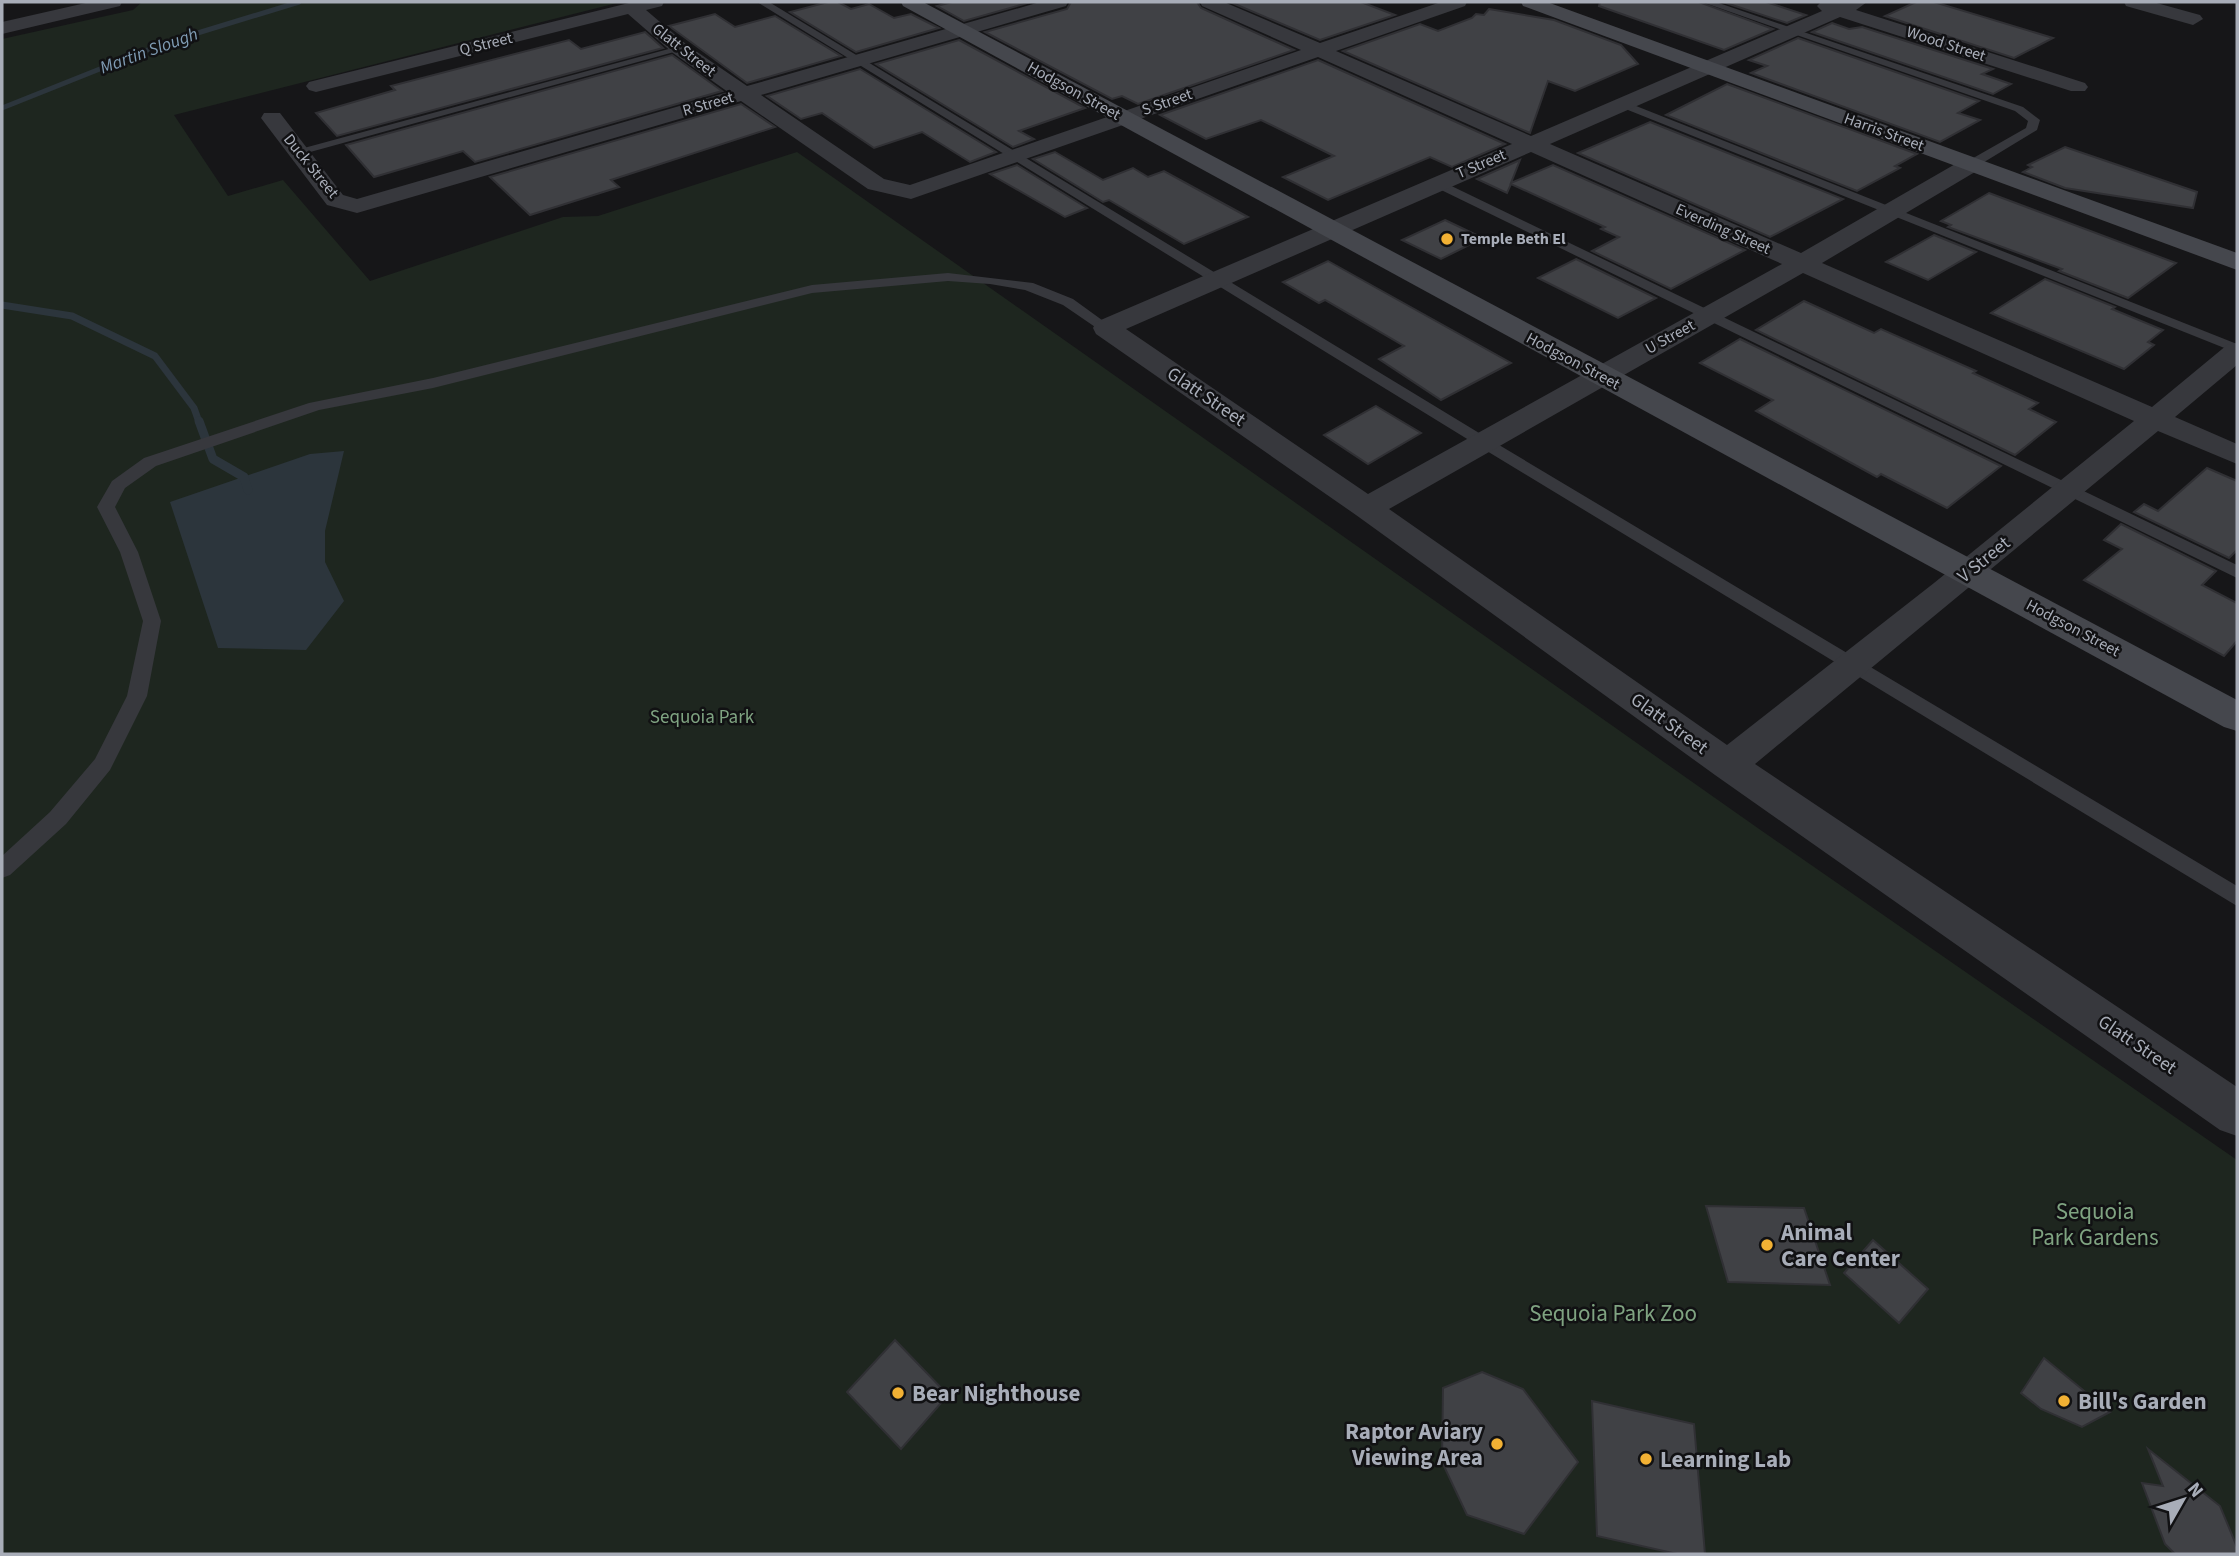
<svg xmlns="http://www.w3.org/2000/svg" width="2239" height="1556" font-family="'Source Sans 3',sans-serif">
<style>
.green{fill:#1e261f}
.water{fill:#2c353c}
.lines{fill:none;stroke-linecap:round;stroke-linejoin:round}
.stream-far2{stroke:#2c353c;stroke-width:5}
.stream-far1{stroke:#2c353c;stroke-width:7}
.stream{stroke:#2c353c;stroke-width:9}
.building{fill:#404145;stroke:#303034;stroke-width:2}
.lane{fill:#37383d;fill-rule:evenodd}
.street{fill:#37383d;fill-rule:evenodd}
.secondary{fill:#45474d;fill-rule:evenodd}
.poi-dot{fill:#f2b134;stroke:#111113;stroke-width:2.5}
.labels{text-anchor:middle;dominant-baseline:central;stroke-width:5;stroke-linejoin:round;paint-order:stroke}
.far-street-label{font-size:16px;fill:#a8adb8;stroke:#111113}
.far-poi-label{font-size:16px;font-weight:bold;fill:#a8adb8;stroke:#111113;text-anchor:start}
.far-water-label{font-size:18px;font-style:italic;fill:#7f9bb3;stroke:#111113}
.street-label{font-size:19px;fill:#a8adb8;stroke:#111113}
.park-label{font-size:19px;fill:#7fa381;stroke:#111113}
.near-park-label{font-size:23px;fill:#7fa381;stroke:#111113}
.near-poi-label{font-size:23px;font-weight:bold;fill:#a8adb8;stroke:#111113;text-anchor:start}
</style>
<rect width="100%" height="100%" fill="#161618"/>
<polygon class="green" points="142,2 621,2 174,115 228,196 283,180 370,281 563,217 598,216 797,152 1762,831 2237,1160 2237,1554 2,1554 2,39 133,10"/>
<polygon class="water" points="344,451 325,531 325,562 344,601 306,650 218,648 170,502 310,454"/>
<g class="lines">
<polyline class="stream-far2" points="2,108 165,43 299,2"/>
<polyline class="stream-far1" points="2,305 72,316 155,356 194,408 199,422"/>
<polyline class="stream" points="199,421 213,459 244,477 248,490"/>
</g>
<g class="building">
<polygon points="828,2 838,2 851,9 869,4 894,18 911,14 939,28 856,52 790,12"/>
<polygon points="952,2 1031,2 964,21 937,6"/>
<polygon points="1071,2 1197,2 1201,8 1294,50 1138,104 1122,96 1112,99 985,32 1067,9"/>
<polygon points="1230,2 1361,2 1395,15 1320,40"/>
<polygon points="1600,2 1699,2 1773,29 1724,50 1599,6"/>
<polygon points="1723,2 1766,2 1806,15 1787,23"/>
<polygon points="1916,2 1934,2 2053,38 2014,58 1885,16"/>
<polygon points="1489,9 1554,20 1621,45 1638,64 1575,91 1548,81 1530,133 1343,51 1420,24 1438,31 1472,18 1476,14 1484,15"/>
<polygon points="715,14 735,27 775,16 841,56 747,83 669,26"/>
<polygon points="1832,23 1849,29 1862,27 1993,69 1982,74 2011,84 1993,94 1812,32"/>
<polygon points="645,32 663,48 337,136 316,113 395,90 391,86 569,40 581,49"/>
<polygon points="1798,38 1979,101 1958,113 1980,120 1940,142 1751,73 1767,66 1749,60"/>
<polygon points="959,40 1085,108 1019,131 1034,139 1013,147 876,64"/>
<polygon points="672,55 722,91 475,162 463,151 374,177 346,145"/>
<polygon points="1318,60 1505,144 1452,167 1430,157 1328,200 1283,177 1334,156 1261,120 1206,139 1160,115"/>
<polygon points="860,69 996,152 970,162 922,132 874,148 822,113 801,119 767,96"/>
<polygon points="1727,84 1917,154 1895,166 1900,168 1857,191 1666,115"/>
<polygon points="741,104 775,127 611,180 619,187 530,215 490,177"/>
<polygon points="1650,122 1843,199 1770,237 1578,153"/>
<polygon points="2065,147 2197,192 2193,208 2065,188 2023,172 2032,167 2028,165"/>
<polygon points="1055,152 1103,180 1133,168 1148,177 1164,171 1248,217 1184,244 1109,200 1103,202 1033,159"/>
<polygon points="1520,160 1511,183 1553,165 1745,250 1671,289 1592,251 1619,237 1601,229 1605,227 1511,184 1507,193 1477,179"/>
<polygon points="1017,165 1087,208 1065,217 990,174"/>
<polygon points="1989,193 2176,263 2128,298 2059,271 2062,269 1948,227 1951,225 1941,221"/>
<polygon points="1445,220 1483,238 1441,259 1402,240"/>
<polygon points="1934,235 1976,252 1928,280 1886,262"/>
<polygon points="1576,259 1656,298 1618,318 1538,278"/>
<polygon points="1328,261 1511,363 1441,400 1379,359 1404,346 1325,300 1319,303 1283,282"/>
<polygon points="2045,279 2115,307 2112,309 2163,330 2148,342 2154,345 2124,369 1991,313"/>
<polygon points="1804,301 1874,333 1881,329 1976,371 1973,373 2038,403 2029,409 2056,422 2015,455 1756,330"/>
<polygon points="1740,339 2001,466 1947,508 1881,474 1877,477 1756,411 1773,400 1700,363"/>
<polygon points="1376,406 1421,433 1368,464 1324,435"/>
<polygon points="2207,468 2237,481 2237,550 2229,558 2134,512 2144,504 2158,511"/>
<polygon points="2121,524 2216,571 2202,585 2237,603 2237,641 2224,656 2084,580 2122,549 2104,540"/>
<polygon points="1706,1206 1804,1208 1830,1285 1728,1282"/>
<polygon points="1873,1240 1928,1289 1899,1323 1844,1273"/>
<polygon points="895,1340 948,1395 901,1449 847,1392"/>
<polygon points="2044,1358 2110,1412 2082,1427 2041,1409 2021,1393"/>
<polygon points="1482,1372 1523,1389 1578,1462 1524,1534 1467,1515 1442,1462 1443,1388"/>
<polygon points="1592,1401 1694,1424 1705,1554 1677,1554 1597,1536"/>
<polygon points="2148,1449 2220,1506 2237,1547 2237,1554 2175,1554 2165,1544 2142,1483 2163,1486"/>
</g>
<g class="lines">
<g class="lane">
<polygon points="757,2 769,2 1489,439 2237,886 2237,906 1477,445"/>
<polygon points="1702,2 1716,2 2023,107 2040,120 2037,130 1976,167 1968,167 1968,161 2026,128 2028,121 2015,111"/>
<polygon points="676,47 685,49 303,154 293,151"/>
<polygon points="1618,102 1626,102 2237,344 2237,353 1618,106"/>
<polygon points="1437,179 2237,565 2237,578 1433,186 1431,183"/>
<polygon points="948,273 1033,283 1073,299 1113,328 1111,331 1101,331 1063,305 1025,290 990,284 948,281 812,293 433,388 319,410 156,466 125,488 115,507 138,552 161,621 147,696 110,770 66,824 10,875 2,878 2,856 50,812 95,759 127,696 143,621 120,552 97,507 112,481 144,458 309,403 433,378 812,285"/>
</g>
<g class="street">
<polygon points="90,2 122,2 120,6 2,34 2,22"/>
<path d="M633,2H664L662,6L646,10L687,45L747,86L1040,2H1068L1066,6L761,95L884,179L910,185L1301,50L1202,6L1200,2H1224L1320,43L1441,2H1467L1465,6L1336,51L1531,136L1822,11L1817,6L1821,2H1867L1856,10L2085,83L2088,87L2085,91H2071L1840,17L1550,144L1801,253L1964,159H1980L1983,164L1980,169L1822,263L2152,407L2227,345L2237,343V365L2175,417L2237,444V464L2158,431L1755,764L2237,1087V1136L2220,1130L1715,775L1356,515L1096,334L1093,328L1096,322L1512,144L1318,57L911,199L868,189L741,101L357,213L327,205L261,118L264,113H280L343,195L357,199L728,92L673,53L628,14L316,92L309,90L306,86L309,82ZM1531,152L1782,264L1368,494L1126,329ZM1803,273L2134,421L1934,583L1727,745L1389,509Z"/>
<polygon points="2124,2 2153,2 2200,15 2203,19 2193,25 2126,6"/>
</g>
<g class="secondary">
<polygon points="901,2 923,2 2237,700 2237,731 2224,727 903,6"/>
<polygon points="1521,2 1547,2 2237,253 2237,270 1523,6"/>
</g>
</g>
<g class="poi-dot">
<circle cx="1447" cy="239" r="7"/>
<circle cx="1767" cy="1245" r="7"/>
<circle cx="898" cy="1393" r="7"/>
<circle cx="2064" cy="1401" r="7"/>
<circle cx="1497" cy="1444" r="7"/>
<circle cx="1646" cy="1459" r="7"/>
</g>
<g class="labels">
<g class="far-street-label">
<text transform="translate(486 44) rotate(-14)">Q Street</text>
<text transform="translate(1946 44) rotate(18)">Wood Street</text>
<text transform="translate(684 50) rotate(38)">Glatt Street</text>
<text transform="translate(1074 91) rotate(29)">Hodgson Street</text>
<text transform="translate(1167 102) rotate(-19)">S Street</text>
<text transform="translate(708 104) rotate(-16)">R Street</text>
<text transform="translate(1884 132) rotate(20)">Harris Street</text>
<text transform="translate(1481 164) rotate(-23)">T Street</text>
<text transform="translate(311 166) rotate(51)">Duck Street</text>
<text transform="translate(1723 229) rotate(24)">Everding Street</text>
<text transform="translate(1670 337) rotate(-29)">U Street</text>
<text transform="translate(1573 361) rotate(28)">Hodgson Street</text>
<text transform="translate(2073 628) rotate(28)">Hodgson Street</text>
</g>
<g class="far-poi-label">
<text x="1461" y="239">Temple Beth El</text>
</g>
<g class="far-water-label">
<text transform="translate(149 51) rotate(-20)">Martin Slough</text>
</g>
<g class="street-label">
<text transform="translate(1206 397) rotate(34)">Glatt Street</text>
<text transform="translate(1984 560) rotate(-39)">V Street</text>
<text transform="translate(1669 724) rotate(36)">Glatt Street</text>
<text transform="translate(2137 1045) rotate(34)">Glatt Street</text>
</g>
<g class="park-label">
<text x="702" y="717">Sequoia Park</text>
</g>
<g class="near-park-label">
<text x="2095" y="1211">Sequoia<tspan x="2095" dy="26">Park Gardens</tspan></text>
<text x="1613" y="1313">Sequoia Park Zoo</text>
</g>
<g class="near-poi-label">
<text x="1781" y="1232">Animal<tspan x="1781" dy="26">Care Center</tspan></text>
<text x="912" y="1393">Bear Nighthouse</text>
<text x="2078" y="1401">Bill's Garden</text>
<text x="1483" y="1431" text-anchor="end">Raptor Aviary<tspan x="1483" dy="26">Viewing Area</tspan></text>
<text x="1660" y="1459">Learning Lab</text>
</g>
</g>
<rect width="2239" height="1556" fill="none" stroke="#a8adb8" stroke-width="7"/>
<g transform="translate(2183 1500) rotate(51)" stroke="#111113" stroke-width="5" paint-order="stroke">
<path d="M0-5L12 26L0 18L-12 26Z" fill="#a8adb8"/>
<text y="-10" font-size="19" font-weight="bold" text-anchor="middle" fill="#a8adb8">N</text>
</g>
</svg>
